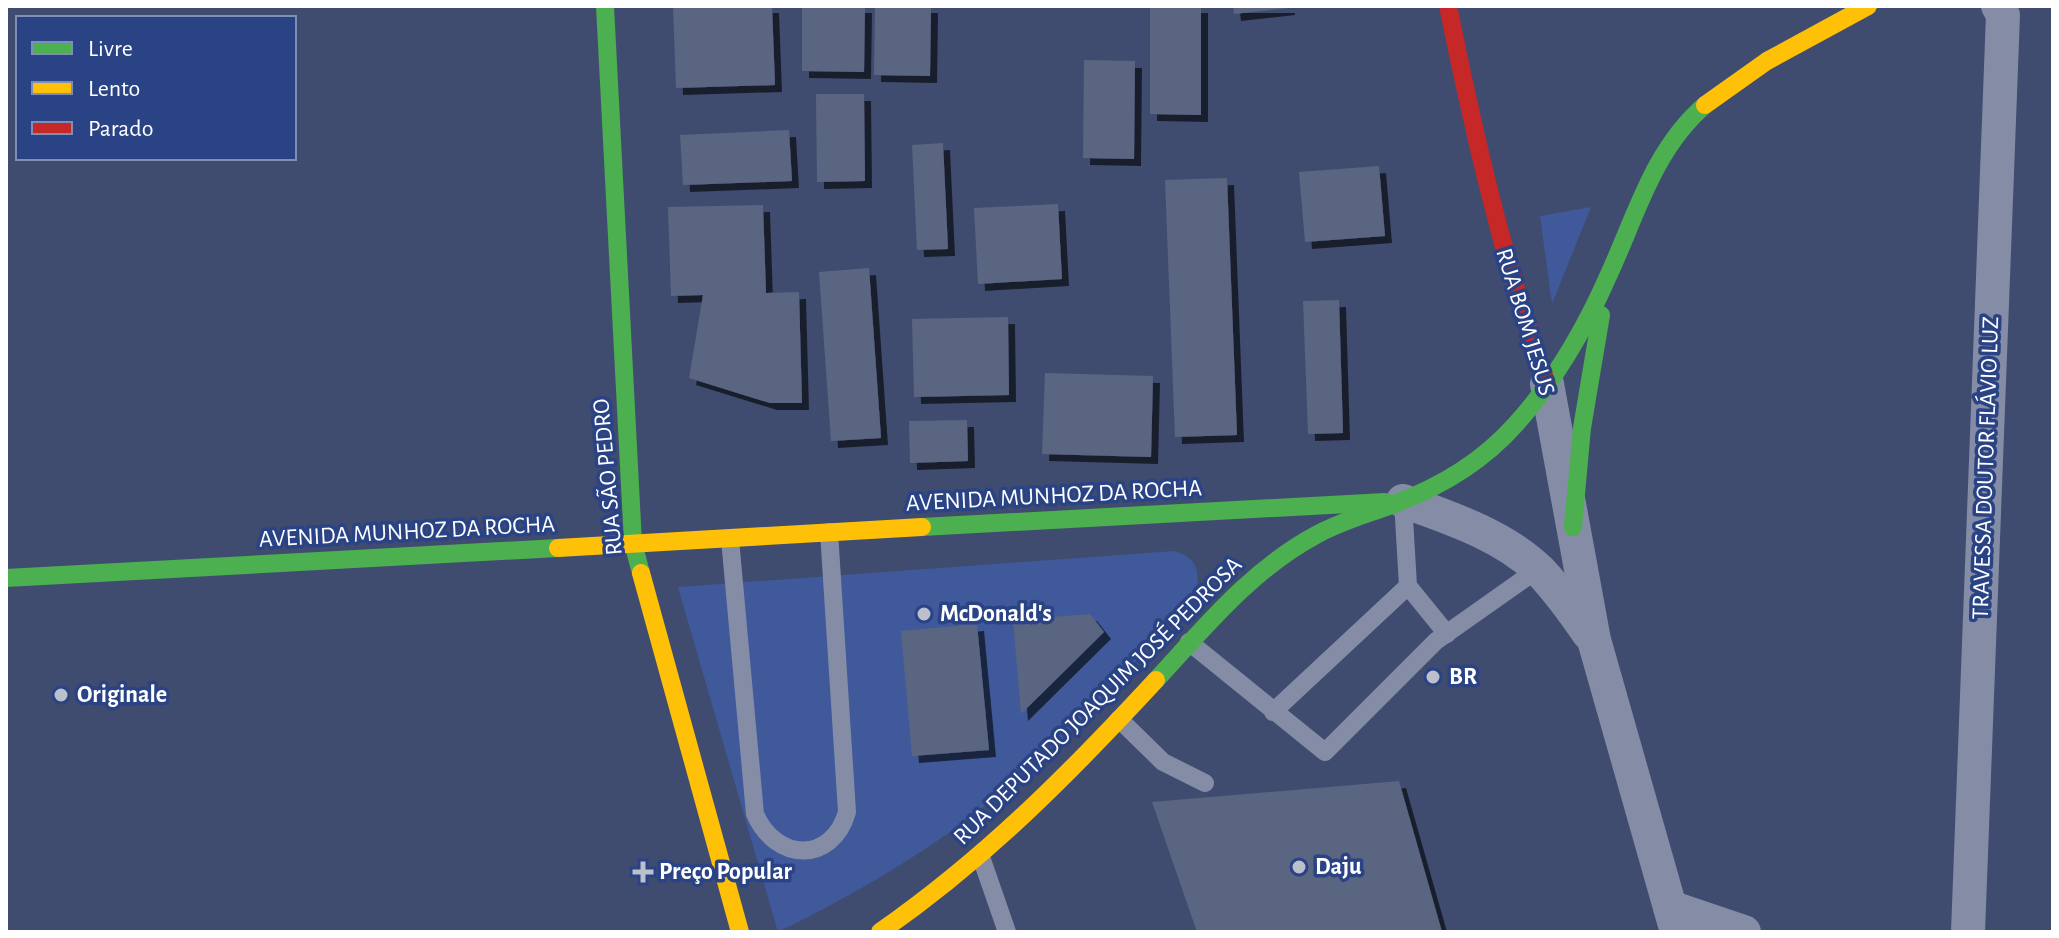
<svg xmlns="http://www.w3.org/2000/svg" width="2059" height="938" font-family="'Alegreya Sans',sans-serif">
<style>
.green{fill:#3f599a}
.building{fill:#5a6581;filter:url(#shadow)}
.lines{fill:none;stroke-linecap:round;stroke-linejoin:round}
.lane{stroke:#858da6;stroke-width:18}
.street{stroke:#858da6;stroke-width:34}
.fast{stroke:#4caf50;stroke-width:18}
.slow{stroke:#ffc107;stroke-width:18}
.jam{stroke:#c62828;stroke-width:18}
.poi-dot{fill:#bcc0cd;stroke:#2a4385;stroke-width:3}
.labels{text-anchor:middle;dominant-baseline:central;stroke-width:7;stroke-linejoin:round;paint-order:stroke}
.street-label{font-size:24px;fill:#fff;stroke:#2a4385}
.poi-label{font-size:24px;font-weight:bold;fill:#fff;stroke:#2a4385;text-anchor:start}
</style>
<defs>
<filter id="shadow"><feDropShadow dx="7" dy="7" stdDeviation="0" flood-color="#0009"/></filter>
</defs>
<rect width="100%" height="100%" fill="#3f4c70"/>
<g class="green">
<polygon points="1591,207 1552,304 1540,216"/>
<path d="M1174,551C1193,556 1200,567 1197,587C1181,612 1159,634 1139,657C1032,783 925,860 778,932L678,587Z"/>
</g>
<g class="building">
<polygon points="673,6 772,6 775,85 676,88"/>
<polygon points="802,6 865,6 864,72 802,71"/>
<polygon points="875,6 931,6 930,76 874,75"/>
<polygon points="1150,6 1201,6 1201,115 1150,114"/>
<polygon points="1233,6 1288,6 1288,8 1234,14"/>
<polygon points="1084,60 1135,61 1134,159 1083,158"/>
<polygon points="816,94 864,94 865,181 817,182"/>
<polygon points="789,130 792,181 683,185 680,135"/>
<polygon points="943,143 948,249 917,250 912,145"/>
<polygon points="1379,166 1385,236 1305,242 1299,172"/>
<polygon points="1227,178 1237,435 1175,437 1165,180"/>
<polygon points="1058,204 1062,279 978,284 974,208"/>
<polygon points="763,205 766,293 799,292 802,403 770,403 689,378 703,295 671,296 668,207"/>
<polygon points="869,268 881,438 831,441 819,272"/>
<polygon points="1339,300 1343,433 1308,434 1303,301"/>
<polygon points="1008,317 1009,395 914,397 912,319"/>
<polygon points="1045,373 1153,376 1151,457 1042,454"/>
<polygon points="967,420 968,461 910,463 909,421"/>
<polygon points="1090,614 1104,632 1021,714 1013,620"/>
<polygon points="977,624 989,750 912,756 901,631"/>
<polygon points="1399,781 1442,932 1197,932 1152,802"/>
</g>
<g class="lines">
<g class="lane">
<polyline points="1403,501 1408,586 1447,634"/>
<path d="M730,539L755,814C776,862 832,864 847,812L829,532"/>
<polyline points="1189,642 1325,752 1436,641 1538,569"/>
<polyline points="1273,712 1408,586"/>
<polyline points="1119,719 1163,762 1205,783"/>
<polyline points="981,857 1007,932"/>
</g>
<g class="street">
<polyline points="1547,384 1594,640 1677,932"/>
<path d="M1403,501C1450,518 1503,535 1540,571C1558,590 1574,612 1589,634"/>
<polyline points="1670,907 1744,932"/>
<polyline points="1968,932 2003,15 1998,6"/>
</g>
<g class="fast">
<polyline points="605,6 633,543 641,573"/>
<polyline points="922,527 1385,502"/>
<polyline points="1573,527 1582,428 1601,315"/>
<polyline points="6,578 558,548"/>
<path d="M1156,680C1205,627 1251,570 1316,535C1341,521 1368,514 1394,504C1440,487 1482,462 1515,425C1555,381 1586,327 1610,272C1637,213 1654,149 1705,105"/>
</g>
<g class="slow">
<polyline points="1705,105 1767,61 1868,6"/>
<polyline points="558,548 922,527"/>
<polyline points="641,573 740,932"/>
<path d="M880,932C986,858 1068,775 1156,680"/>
</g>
<path class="jam" d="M1448,6C1474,134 1503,261 1547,384"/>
</g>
<g class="poi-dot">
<circle cx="924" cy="614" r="8"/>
<circle cx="1433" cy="677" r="8"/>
<circle cx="61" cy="695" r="8"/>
<circle cx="1299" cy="867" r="8"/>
<path d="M639 860h8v8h8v8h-8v8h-8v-8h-8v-8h8z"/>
</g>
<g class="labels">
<g class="street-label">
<text transform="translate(1525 322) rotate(73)">RUA BOM JESUS</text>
<text transform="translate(1986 468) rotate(-88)">TRAVESSA DOUTOR FLÁVIO LUZ</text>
<text transform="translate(608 477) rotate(-95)">RUA SÃO PEDRO</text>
<text transform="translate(1054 496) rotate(-3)">AVENIDA MUNHOZ DA ROCHA</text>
<text transform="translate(407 532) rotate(-3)">AVENIDA MUNHOZ DA ROCHA</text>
<text transform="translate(1098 701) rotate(-45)">RUA DEPUTADO JOAQUIM JOSÉ PEDROSA</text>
</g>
<g class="poi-label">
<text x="940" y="614">McDonald's</text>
<text x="1449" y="677">BR</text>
<text x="77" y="695">Originale</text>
<text x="1315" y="867">Daju</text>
<text x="659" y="872">Preço Popular</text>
</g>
</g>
<rect width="2059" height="938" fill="none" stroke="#ffffff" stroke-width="16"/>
<rect x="16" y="16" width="280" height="144" fill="#2a4385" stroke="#7f8eb6" stroke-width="2"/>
<rect x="32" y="42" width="40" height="12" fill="#4caf50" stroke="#7f8eb6" stroke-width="2"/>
<text x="88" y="56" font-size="24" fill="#ffffff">Livre</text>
<rect x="32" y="82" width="40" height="12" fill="#ffc107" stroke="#7f8eb6" stroke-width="2"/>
<text x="88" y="96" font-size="24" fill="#ffffff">Lento</text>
<rect x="32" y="122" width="40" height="12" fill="#c62828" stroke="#7f8eb6" stroke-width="2"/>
<text x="88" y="136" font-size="24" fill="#ffffff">Parado</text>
</svg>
